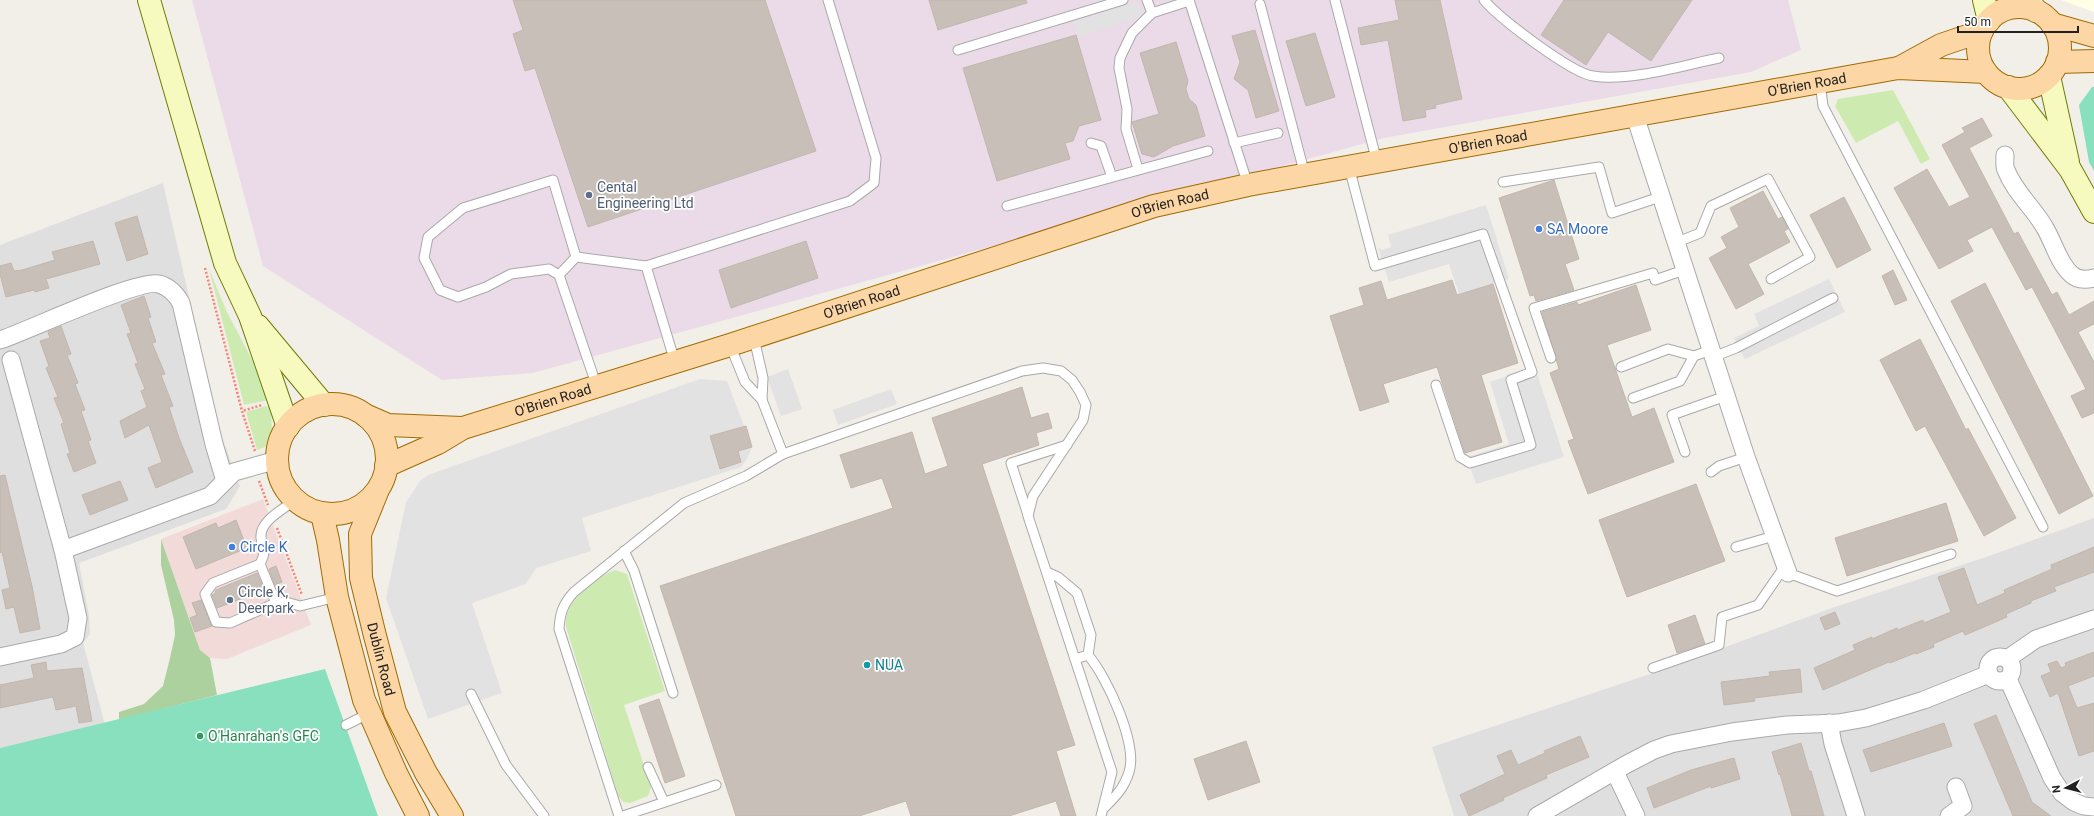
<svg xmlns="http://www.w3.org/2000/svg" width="2094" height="816" font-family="Roboto,sans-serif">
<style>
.residential{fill:#e0dfdf}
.commercial{fill:#f2dad9}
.industrial{fill:#ebdbe8}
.education{fill:#ffffe5}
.grass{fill:#cdebb0}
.forest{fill:#add19e}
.pitch{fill:#88e0be}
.parking{fill:#e2e2e2}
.building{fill:#c7bfb8;stroke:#c4b6ab}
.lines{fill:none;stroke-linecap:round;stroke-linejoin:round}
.lane-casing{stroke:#a9a9a9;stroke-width:11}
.street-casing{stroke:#a9a9a9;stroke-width:19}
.secondary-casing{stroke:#707d05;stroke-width:24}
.primary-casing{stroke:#a06b00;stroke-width:24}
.path{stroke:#fa8072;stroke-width:2.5;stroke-dasharray:2 2;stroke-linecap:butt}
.lane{stroke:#fff;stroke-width:9}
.street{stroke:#fff;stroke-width:17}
.secondary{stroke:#f7fabf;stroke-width:22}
.primary{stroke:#fcd6a4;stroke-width:22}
.service-dot{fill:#5c6f8a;stroke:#fff;stroke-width:1.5}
.shop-dot{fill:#3f7fe0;stroke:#fff;stroke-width:1.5}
.culture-dot{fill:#0f9aa8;stroke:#fff;stroke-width:1.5}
.leisure-dot{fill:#2e9e5b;stroke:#fff;stroke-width:1.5}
.labels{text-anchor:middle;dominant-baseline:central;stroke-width:3.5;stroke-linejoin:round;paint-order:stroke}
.street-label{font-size:14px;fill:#222;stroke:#fff}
.service-label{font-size:14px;fill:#4e5e75;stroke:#fff;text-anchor:start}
.shop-label{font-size:14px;fill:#366cbe;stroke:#fff;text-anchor:start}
.culture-label{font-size:14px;fill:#0d838f;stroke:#fff;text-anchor:start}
.leisure-label{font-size:14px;fill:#27864d;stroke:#fff;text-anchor:start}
</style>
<rect width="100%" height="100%" fill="#f2efe9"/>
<g class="residential">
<polygon points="163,183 219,429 240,486 226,509 79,563 89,616 90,634 83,643 105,725 0,748 0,245"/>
<polygon points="2094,518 2094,816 1454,816 1432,747 1671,667 1829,609 1986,557"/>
</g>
<polygon class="commercial" points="263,499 311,625 227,659 210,658 200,650 161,539"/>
<polygon class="industrial" points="192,0 1788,0 1801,50 1751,72 1384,138 533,373 442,380 263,266"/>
<polygon class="education" points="2061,0 2094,0 2094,12"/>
<g class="grass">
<polygon points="1893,90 1930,159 1921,164 1898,121 1856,143 1835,106 1838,99"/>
<polygon points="209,269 227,312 259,373 269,400 244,405"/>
<polygon points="266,406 271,408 272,432 265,447 257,450 246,412"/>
<path d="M615,570L627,574L665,691L624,705L651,787L648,796L630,803L623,802L618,795L566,627C566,622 566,615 568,611C576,594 598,576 615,570Z"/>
</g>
<polygon class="forest" points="161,539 200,650 210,658 217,695 119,720 119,712 144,704 163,686 170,658 175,635 174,620 161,565"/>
<g class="pitch">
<polygon points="2092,87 2094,87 2094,171 2089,162 2079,105"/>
<polygon points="325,669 378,816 0,816 0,748"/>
</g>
<g class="parking">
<polygon points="1137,1 1142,16 1078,37 1073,23"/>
<polygon points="1486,205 1509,279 1459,294 1449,264 1389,282 1378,248 1383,250 1391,247 1388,235"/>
<polygon points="1829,279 1845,312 1745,359 1734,338 1759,326 1754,314"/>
<polygon points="1535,367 1564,457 1476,484 1467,457 1509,444 1490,382"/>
<polygon points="788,369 802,409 781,416 767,377"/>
<polygon points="700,379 727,381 752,447 747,459 741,467 582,518 591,551 536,568 526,584 472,603 502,693 428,719 386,598 406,502 420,481 428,475"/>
<polygon points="891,389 897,404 838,425 833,410"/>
</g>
<g class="building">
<polygon points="513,0 765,0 816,151 588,227 535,68 525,71 513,34 523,30"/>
<polygon points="929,0 1026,0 1027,3 938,30"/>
<polygon points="1395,0 1440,0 1462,99 1435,105 1436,108 1425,110 1426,117 1403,121 1388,40 1361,45 1358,28 1399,20"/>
<polygon points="1564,0 1692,0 1651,61 1608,32 1586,65 1541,35"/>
<polygon points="1255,30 1279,111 1256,118 1248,90 1234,79 1240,62 1232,36"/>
<polygon points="1315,33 1335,97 1306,106 1286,41"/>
<polygon points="1076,35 1101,120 1079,126 1073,141 1065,143 1070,159 997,181 963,68"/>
<polygon points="1176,42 1188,81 1186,89 1189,99 1196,105 1205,136 1173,146 1154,157 1142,154 1132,122 1159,114 1140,53"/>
<polygon points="1982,118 1992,136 1969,148 2014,234 2018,232 2052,295 2057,292 2069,315 2094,301 2094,324 2078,332 2094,362 2094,413 2082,418 2071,396 2086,389 2032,287 2026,290 1992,227 1967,240 1973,251 1939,269 1894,188 1927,169 1949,207 1970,197 1942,145 1965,132 1962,128"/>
<polygon points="1554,180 1579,259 1565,264 1574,290 1536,301 1534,295 1530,296 1499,198"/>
<polygon points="1763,191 1778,219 1782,217 1788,229 1784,231 1790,242 1748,264 1764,294 1736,309 1709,258 1727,248 1721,237 1739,227 1730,208"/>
<polygon points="1844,197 1871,250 1837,268 1810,215"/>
<polygon points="137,216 148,254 127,261 115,223"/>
<polygon points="93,241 100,264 46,279 49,288 35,292 34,290 6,297 0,274 0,266 11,263 14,271 22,270 55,260 52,252"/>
<polygon points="806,241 818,278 731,308 719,270"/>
<polygon points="1893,270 1907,300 1895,305 1882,276"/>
<polygon points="1452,280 1457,295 1493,284 1518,363 1481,375 1502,442 1465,453 1437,367 1383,384 1389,402 1360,411 1330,316 1364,305 1359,288 1381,281 1387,300"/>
<polygon points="1985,283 2093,496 2059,514 1951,301"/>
<polygon points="1636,285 1651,330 1607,345 1632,417 1654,408 1674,462 1588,494 1568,441 1574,439 1550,373 1559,369 1542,312 1577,302 1578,305"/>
<polygon points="144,296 151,317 148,318 156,342 152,343 165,374 161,375 173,406 169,407 179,438 193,472 156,488 148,468 162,462 149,425 125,438 120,421 147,407 141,391 145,389 135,364 138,363 127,334 131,333 121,305"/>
<polygon points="61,326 71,354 67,355 78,383 75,384 85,410 81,411 91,440 88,441 96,463 74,472 67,454 70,453 61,424 64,423 54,398 58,397 46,368 49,366 40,341 50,338 48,332"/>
<polygon points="1920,339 1966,430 1968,428 2016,518 1984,536 1925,426 1916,431 1880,360"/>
<polygon points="1022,387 1031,418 1048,413 1052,428 1036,433 1039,445 982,464 1075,745 1056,751 1076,816 1061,816 1056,801 1009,816 911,816 906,801 859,816 736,816 660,586 893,508 882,478 851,488 840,455 912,432 925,474 948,466 932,418"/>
<polygon points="746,426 752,447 738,451 741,462 720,469 710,436"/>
<polygon points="5,475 32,586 40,629 20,633 14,607 6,609 2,590 10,588 2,552 0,553 0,476"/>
<polygon points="120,481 128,500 90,515 82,495"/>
<polygon points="1696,484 1725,561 1627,597 1599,520"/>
<polygon points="1946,503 1958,541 1847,576 1835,538"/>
<polygon points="236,520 247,548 196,569 183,537 216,523 218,528"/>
<polygon points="2094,547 2094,572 2054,587 2056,591 2031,601 2031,603 2006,614 2007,617 1984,627 1965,635 1963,631 1933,644 1934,647 1916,654 1915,653 1890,663 1889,662 1823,690 1814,668 1855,650 1853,645 1872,637 1872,639 1897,628 1898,630 1923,620 1924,623 1951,612 1938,577 1964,568 1977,605 2005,593 2004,590 2052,569 2051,565"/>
<polygon points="276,566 282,582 275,585 269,569"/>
<polygon points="257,573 264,590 217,608 212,595 215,594 216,590"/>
<polygon points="201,600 212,626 195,632 190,618 197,615 192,603"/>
<polygon points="1835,612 1840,624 1825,630 1820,618"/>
<polygon points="1695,615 1705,644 1677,653 1668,625"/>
<polygon points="2094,652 2094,676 2068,686 2077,708 2094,703 2094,751 2079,756 2058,693 2050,697 2041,676 2051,672 2048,664 2057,661 2061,668 2066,666 2065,663"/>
<polygon points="46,662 47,671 82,668 92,721 79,723 76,706 56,710 53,697 0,708 0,685 34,678 31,665"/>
<polygon points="1800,669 1802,692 1754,698 1755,701 1724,705 1721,682 1770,676 1769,672"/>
<polygon points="659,699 685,776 665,783 639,706"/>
<polygon points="1996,715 2032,802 2051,816 2013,816 1974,724"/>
<polygon points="1944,723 1952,746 1871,772 1863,750"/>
<polygon points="1580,736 1589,757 1546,775 1547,778 1503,798 1504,800 1469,816 1460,795 1505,774 1497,756 1511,750 1518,765 1545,753 1544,751"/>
<polygon points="1246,741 1260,782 1208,800 1194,759"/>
<polygon points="1801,743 1809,771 1811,771 1824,816 1792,816 1780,774 1779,775 1772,752"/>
<polygon points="1734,758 1740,779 1711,788 1711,786 1654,808 1647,788 1691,770"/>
</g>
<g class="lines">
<g class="lane-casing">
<g id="lane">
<polyline points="1147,0 1152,13"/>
<polyline points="1189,0 1248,185"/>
<polyline points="1335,0 1377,162"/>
<path d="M1484,0C1499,18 1571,73 1593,76C1629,82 1684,65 1719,58"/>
<polyline points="1260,4 1305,175"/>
<polyline points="958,50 1123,0"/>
<polyline points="1820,83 1823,106 2043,527"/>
<polyline points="1091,143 1101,146 1112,177"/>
<polyline points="1234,143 1278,133"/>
<polyline points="1349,167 1375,266 1483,234 1532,372 1511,380 1531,445 1470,463 1460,457 1436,385"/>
<polyline points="1138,169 1126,129 1127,109 1119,68 1120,58 1132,33 1152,13 1189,1"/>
<polyline points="1503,182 1599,167 1612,213 1660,197"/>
<polyline points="1007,206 1208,151"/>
<polyline points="1675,243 1700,233 1711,206 1768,179 1810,257 1771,279"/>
<polyline points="576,257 646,266 850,201 874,183 876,158 828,0"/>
<polyline points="646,266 675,362"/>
<polyline points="559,275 576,257 553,180 463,208 428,237 424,258 440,290 458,297 486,287 511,274 549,269 559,275 597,387"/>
<polyline points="730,345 745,382 762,400 763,378 754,338"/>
<polyline points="1713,357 1736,348 1833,298"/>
<polyline points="1551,358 1534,308 1653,273 1655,280 1684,270"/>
<polyline points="1621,367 1668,349 1694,356"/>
<polyline points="1633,398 1680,381 1694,356 1711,350"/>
<polyline points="762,400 783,454"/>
<polyline points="1685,452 1672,415 1726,396"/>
<polyline points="1711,472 1719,466 1746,457"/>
<path d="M295,500C284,509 259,521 261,538C263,552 267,549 260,564L213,583L205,594L216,622L230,623L276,603L286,602L300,606L337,597"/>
<polyline points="1028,515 1011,463 1067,445"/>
<polyline points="1736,547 1774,536"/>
<polyline points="624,551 634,571 673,693"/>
<polyline points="260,564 276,603"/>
<polyline points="1047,572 1058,577 1077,593 1091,635 1088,655"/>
<polyline points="1788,573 1837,591 1951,554"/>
<path d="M1075,659L1088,655C1107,677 1138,744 1129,772C1124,788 1116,796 1105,807"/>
<polyline points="1653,668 1719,645 1722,617 1758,605 1785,566"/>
<polyline points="471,694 506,765 544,816"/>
<polyline points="346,725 370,713"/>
<polyline points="648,767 664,802"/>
<path d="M619,816L559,629C560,613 563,604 574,592L684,503L746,476L783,454L1022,371L1043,368L1061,371L1072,380L1080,392L1086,405L1083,420L1033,496L1028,516L1112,772L1101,816"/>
<polyline points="623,816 716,785"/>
</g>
</g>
<g class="street-casing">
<g id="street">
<polyline points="1635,116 1746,457 1788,573"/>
<path d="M2005,155C2005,160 2004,166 2006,170C2015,193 2034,208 2045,228C2054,243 2058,262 2071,274C2077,280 2086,280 2094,278"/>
<path d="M0,340C28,331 139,278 159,284C170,287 176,294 181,303L214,444L225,481"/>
<polyline points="63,550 210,496 234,472 277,460"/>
<circle cx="2000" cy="669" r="12"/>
<polyline points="0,657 61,644 75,637 78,618 63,550 11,360"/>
<polyline points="2007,659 2036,639 2094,619"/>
<polyline points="2008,679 2052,778 2062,793 2074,802 2084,806 2094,807"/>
<polyline points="1829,723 1833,744 1856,816"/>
<polyline points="1615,772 1636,816"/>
<polyline points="1537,816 1627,764 1654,750 1671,744 1732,732 1787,725 1838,723 1866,718 1924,700 1989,674"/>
<polyline points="1949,816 1963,806 1956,787"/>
</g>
</g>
<g class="secondary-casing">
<g id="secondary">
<polyline points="149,0 225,263 250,316 288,427"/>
<polyline points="1984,0 1989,21"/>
<polyline points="2029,0 2036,11"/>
<polyline points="2049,76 2068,162"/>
<polyline points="2008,87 2070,169 2094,212"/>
<polyline points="258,326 324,405"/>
</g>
</g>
<g class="primary-casing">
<g id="primary">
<circle cx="2019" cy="48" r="41"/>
<polyline points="2052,24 2094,36"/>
<polyline points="2057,62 2094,61"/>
<polyline points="1899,68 1941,45 1982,31"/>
<circle cx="332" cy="459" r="55"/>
<polyline points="365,415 388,425 462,428"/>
<path id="s1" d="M386,466L438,443L463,428L730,345L1154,206L1248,185L1898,68L1986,72"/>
<path id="s2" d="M377,492L360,534L361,578L374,632L395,712L426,773L452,816"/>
<polyline points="322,514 328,540 337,597 364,700 396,773 418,816"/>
</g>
</g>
<g class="path">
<polyline points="205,268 242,411"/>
<polyline points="255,451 242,411 262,405"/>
<polyline points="259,481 268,505"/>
<polyline points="277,528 302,595"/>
</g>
<use href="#lane" class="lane"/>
<use href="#street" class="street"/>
<use href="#secondary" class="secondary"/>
<use href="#primary" class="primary"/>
</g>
<g class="service-dot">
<circle cx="589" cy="195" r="4"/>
<circle cx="230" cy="600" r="4"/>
</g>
<g class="shop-dot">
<circle cx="1539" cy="229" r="4"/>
<circle cx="232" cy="547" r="4"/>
</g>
<circle class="culture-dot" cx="867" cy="665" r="4"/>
<circle class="leisure-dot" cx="200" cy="736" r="4"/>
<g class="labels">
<g class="street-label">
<text stroke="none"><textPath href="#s1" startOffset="1476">O'Brien Road</textPath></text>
<text stroke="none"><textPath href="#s1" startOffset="1152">O'Brien Road</textPath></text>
<text stroke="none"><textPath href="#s1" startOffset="828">O'Brien Road</textPath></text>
<text stroke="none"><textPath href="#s1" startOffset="504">O'Brien Road</textPath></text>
<text stroke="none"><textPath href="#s1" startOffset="180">O'Brien Road</textPath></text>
<text stroke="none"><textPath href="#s2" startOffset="173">Dublin Road</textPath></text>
</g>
<g class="service-label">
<text x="597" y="187">Cental<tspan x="597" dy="16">Engineering Ltd</tspan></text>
<text x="238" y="592">Circle K,<tspan x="238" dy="16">Deerpark</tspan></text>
</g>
<g class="shop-label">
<text x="1547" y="229">SA Moore</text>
<text x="240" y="547">Circle K</text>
</g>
<g class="culture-label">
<text x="875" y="665">NUA</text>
</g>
<g class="leisure-label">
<text x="208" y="736">O'Hanrahan's GFC</text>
</g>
</g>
<g transform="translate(2066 788) rotate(263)" stroke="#ffffff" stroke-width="3" paint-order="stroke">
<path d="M0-3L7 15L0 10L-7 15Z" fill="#222222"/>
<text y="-6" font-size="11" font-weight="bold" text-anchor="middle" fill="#222222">N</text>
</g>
<path d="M1958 26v6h120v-6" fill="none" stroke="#222222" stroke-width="2"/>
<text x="1964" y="26" font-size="12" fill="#222222" stroke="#ffffff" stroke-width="3" paint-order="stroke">50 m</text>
</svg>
